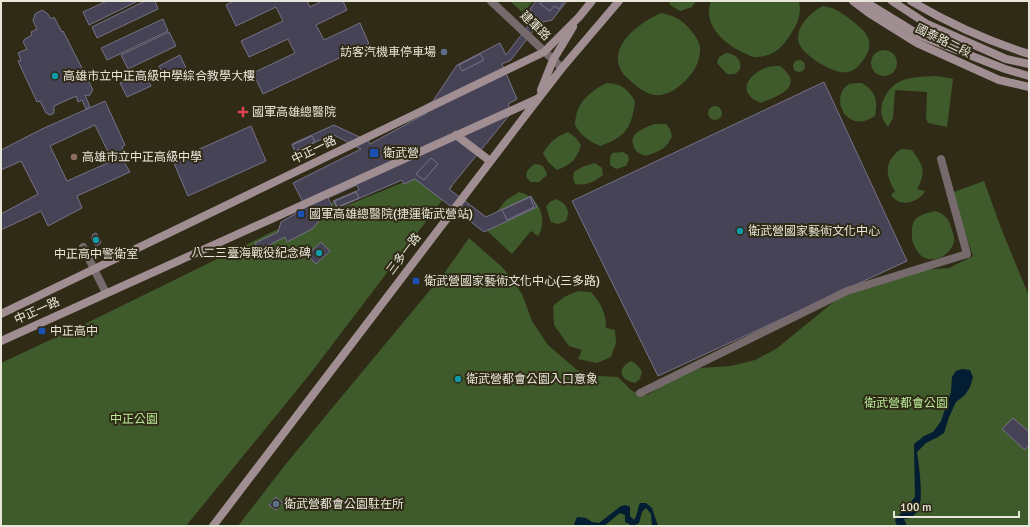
<svg xmlns="http://www.w3.org/2000/svg" width="1030" height="527" font-family="Signika,'Noto Sans TC',sans-serif">
<style>
.green{fill:#3f5a2b}
.water{fill:#031d33}
.building{fill:#474357;stroke:#767288}
.lines{fill:none;stroke-linecap:round;stroke-linejoin:round}
.street{stroke:#766a6d;stroke-width:8}
.secondary{stroke:#a08e92;stroke-width:8}
.service-dot{fill:#5c6f8a;stroke:#2f2b17;stroke-width:1.5}
.culture-dot{fill:#0f9aa8;stroke:#2f2b17;stroke-width:1.5}
.health-dot{fill:#e0444e;stroke:#2f2b17;stroke-width:1.5}
.transit-dot{fill:#1a4fb4;stroke:#2f2b17;stroke-width:1.5}
.education-dot{fill:#8d6e63;stroke:#2f2b17;stroke-width:1.5}
.labels{text-anchor:middle;dominant-baseline:central;stroke-width:4;stroke-linejoin:round;paint-order:stroke}
.street-label{font-size:12px;fill:#e8e5d9;stroke:#2f2b17}
.poi-label{font-size:12px;fill:#e8e5d9;stroke:#2f2b17;text-anchor:start}
.park-label{font-size:12px;fill:#b8e895;stroke:#2f2b17}
</style>
<rect width="100%" height="100%" fill="#2f2b17"/>
<g class="green">
<polygon points="510,1 533,1 523,13"/>
<polygon points="669,1 696,1 692,7 680,11 670,5"/>
<path d="M711,1H799C802,14 797,25 790,35C783,46 777,53 764,56C761,56 758,58 755,57C751,57 747,54 744,53C724,44 702,24 711,1Z"/>
<path d="M823,6C826,7 830,7 832,8C839,10 863,28 866,34C873,44 868,56 860,64C857,68 853,71 848,72C835,75 808,58 801,47C791,31 810,12 823,6Z"/>
<path d="M661,13C666,14 674,16 678,19C686,23 699,38 700,47C701,59 695,71 687,79C679,87 672,93 661,95C652,97 641,90 634,84C631,81 628,79 625,76C603,48 639,23 661,13Z"/>
<circle cx="884" cy="63" r="13"/>
<path d="M726,53C744,54 746,77 727,74L717,63L719,57Z"/>
<circle cx="799" cy="66" r="6"/>
<path d="M780,66C806,86 779,96 761,103C735,93 748,74 768,67C771,66 776,66 780,66Z"/>
<path d="M936,76L949,78L953,79L947,127L928,123L926,118L927,92L895,90L893,118L888,127C882,120 880,112 882,104C891,77 911,77 936,76Z"/>
<path d="M607,83C622,84 626,88 635,101C632,127 626,137 600,146C589,141 581,136 575,125C575,121 576,116 577,112C581,99 595,88 607,83Z"/>
<path d="M862,83C876,92 878,100 875,116C845,136 829,96 849,84C852,83 858,83 862,83Z"/>
<circle cx="715" cy="113" r="7"/>
<path d="M654,124H666L670,129L672,136C666,150 659,151 646,156C639,154 635,152 633,144C630,132 645,128 654,124Z"/>
<path d="M568,132L576,138L581,145C577,159 571,165 557,170L548,162L543,153C550,142 555,137 568,132Z"/>
<path d="M901,149L912,150C923,165 927,172 917,189L925,191C919,203 899,208 891,195L895,191C885,175 884,161 901,149Z"/>
<polygon points="623,152 628,155 629,160 626,166 616,169 610,165 610,158 612,153"/>
<path d="M595,163L602,168L603,175C594,182 586,186 575,184L573,178L574,172L582,167Z"/>
<path d="M534,164C542,164 545,167 547,175L539,182H531L526,177L527,171Z"/>
<polygon points="435,172 453,186 310,374 186,526 1,526 1,363 95,319 333,202 336,210 416,177"/>
<polygon points="984,181 1001,228 1029,296 1029,526 238,526 285,465 445,272 469,238 502,267 509,275 522,294 532,321 548,345 577,370 599,376 618,377 632,391 647,395 684,373 700,368 731,366 755,360 776,349 847,291 908,271 949,268 973,256 951,193"/>
<path d="M519,192C538,196 549,219 538,236L531,231L512,254L484,228L506,200Z"/>
<path d="M556,199C566,203 571,210 566,221L558,224L551,222L546,207L550,202Z"/>
<path d="M935,211C944,214 948,217 951,227C952,231 955,237 954,241C952,254 935,264 923,257C919,255 916,249 914,245C912,242 912,238 912,234C911,216 921,215 935,211Z"/>
<path d="M578,291L591,292C601,304 606,312 606,328L615,330L616,343L611,357L597,363L578,359L582,350L569,346L554,325L553,306L564,297Z"/>
<path d="M631,361L636,364L642,371L640,379L635,383C620,380 616,369 631,361Z"/>
</g>
<g class="water">
<path d="M962,369L970,370L973,377L970,387L965,395L956,402L949,417L944,433L938,437L926,443L917,452C919,466 924,499 918,511C916,513 913,516 911,518L904,519L907,526H897L895,520L915,497L914,444L924,436L933,432L941,421L951,392L952,377L956,371Z"/>
<path d="M640,503H646L652,508L658,526H652L651,514L646,508L642,512L639,523L633,526L625,522V515L620,513L604,526H576L574,524L577,517L586,518L592,522L599,523L621,506L626,505L630,507V516L634,520C638,514 637,509 640,503Z"/>
</g>
<g class="building">
<polygon points="107,1 138,1 89,25 83,12"/>
<polygon points="145,1 155,1 158,9 97,38 92,27"/>
<polygon points="234,1 307,1 310,7 322,1 343,1 347,10 316,25 324,40 360,23 369,44 263,94 253,73 295,53 288,39 249,57 241,41 283,21 276,7 236,26 226,5"/>
<polygon points="536,1 567,1 552,20 539,23 511,60 502,64 517,99 508,104 512,112 449,189 486,217 531,196 537,207 484,232 415,179 404,184 402,180 337,208 333,201 359,190 357,185 328,198 332,206 312,229 287,242 285,237 259,250 255,243 278,232 281,222 304,209 305,206 293,183 361,149 332,134 295,152 292,144 334,125 368,141 370,144 427,113 423,107 433,101 457,65 500,43 506,55 534,18 530,9"/>
<polygon points="542,1 564,1 559,9 554,6 550,11 540,4"/>
<polygon points="42,10 48,14 51,19 54,17 62,32 63,31 93,90 89,96 85,95 90,107 86,109 82,100 78,102 76,96 54,106 54,113 50,115 46,113 40,101 37,102 18,61 21,60 18,53 27,49 23,42 25,39 32,35 31,32 37,29 33,21 35,14"/>
<polygon points="163,19 168,31 107,60 101,48"/>
<polygon points="169,32 176,46 128,69 121,55"/>
<polygon points="480,54 484,60 462,71 459,65"/>
<polygon points="180,55 186,68 165,78 159,66"/>
<polygon points="144,72 151,86 127,97 120,83"/>
<polygon points="824,82 907,261 658,376 572,201"/>
<polygon points="105,101 125,145 122,147 125,155 112,160 95,125 50,146 67,181 121,157 130,172 77,196 82,208 48,226 41,211 1,230 1,214 38,194 21,161 1,170 1,150 42,129"/>
<polygon points="251,126 266,161 188,196 173,161"/>
<polygon points="312,136 315,142 295,151 292,145"/>
<polygon points="431,158 438,164 424,180 416,174"/>
<polygon points="356,192 359,198 337,207 335,201"/>
<polygon points="530,197 534,207 507,220 502,210"/>
<polygon points="96,233 101,241 100,244 96,246 91,238 93,237 92,235"/>
<polygon points="321,242 330,251 316,264 307,255"/>
<polygon points="1013,418 1029,432 1029,445 1025,450 1002,429"/>
<polygon points="276,497 283,503 276,510 269,505"/>
</g>
<g class="lines">
<g class="street">
<polyline points="491,1 562,68"/>
<polyline points="83,247 106,293"/>
<polyline points="640,393 847,291 967,254 941,159"/>
</g>
<g class="secondary">
<polyline points="853,1 869,13 917,43 999,80 1029,87"/>
<polyline points="864,1 921,36 1005,69 1029,76"/>
<polyline points="892,1 927,24 1006,59 1029,64"/>
<path d="M911,1C948,23 988,41 1029,54"/>
<polyline points="541,90 553,60 573,27"/>
<polyline points="456,135 490,161"/>
<polyline points="1,314 544,52 579,17 592,1"/>
<polyline points="1,341 537,99"/>
<polyline points="213,526 531,108 562,68 619,1"/>
</g>
</g>
<g class="service-dot">
<circle cx="444" cy="52" r="4"/>
<circle cx="276" cy="504" r="4"/>
</g>
<g class="culture-dot">
<circle cx="55" cy="76" r="4"/>
<circle cx="740" cy="231" r="4"/>
<circle cx="96" cy="240" r="4"/>
<circle cx="319" cy="253" r="4"/>
<circle cx="458" cy="379" r="4"/>
</g>
<path class="health-dot" d="M241 106h4v4h4v4h-4v4h-4v-4h-4v-4h4z"/>
<g class="transit-dot">
<rect x="369" y="148" width="10" height="10" rx="2"/>
<rect x="297" y="210" width="8" height="8" rx="2"/>
<rect x="412" y="277" width="8" height="8" rx="2"/>
<rect x="38" y="327" width="8" height="8" rx="2"/>
</g>
<circle class="education-dot" cx="74" cy="157" r="4"/>
<g class="labels">
<g class="street-label">
<text transform="translate(535 26) rotate(44)">建軍路</text>
<text transform="translate(943 41) rotate(26)">國泰路二段</text>
<text transform="translate(314 150) rotate(-26)">中正一路</text>
<text transform="translate(404 254) rotate(-53)">三多一路</text>
<text transform="translate(37 311) rotate(-24)">中正一路</text>
</g>
<g class="poi-label">
<text x="436" y="52" text-anchor="end">訪客汽機車停車場</text>
<text x="63" y="76">高雄市立中正高級中學綜合教學大樓</text>
<text x="252" y="112">國軍高雄總醫院</text>
<text x="383" y="153">衛武營</text>
<text x="82" y="157">高雄市立中正高級中學</text>
<text x="309" y="214">國軍高雄總醫院(捷運衛武營站)</text>
<text x="748" y="231">衛武營國家藝術文化中心</text>
<text x="311" y="253" text-anchor="end">八二三臺海戰役紀念碑</text>
<text x="96" y="254" text-anchor="middle">中正高中警衛室</text>
<text x="424" y="281">衛武營國家藝術文化中心(三多路)</text>
<text x="50" y="331">中正高中</text>
<text x="466" y="379">衛武營都會公園入口意象</text>
<text x="284" y="504">衛武營都會公園駐在所</text>
</g>
<g class="park-label">
<text x="906" y="403">衛武營都會公園</text>
<text x="134" y="419">中正公園</text>
</g>
</g>
<rect width="1030" height="527" fill="none" stroke="#e8e5d9" stroke-width="4"/>
<path d="M894 511v6h125v-6" fill="none" stroke="#e8e5d9" stroke-width="2"/>
<text x="900" y="511" font-size="12" fill="#e8e5d9" stroke="#2f2b17" stroke-width="3" paint-order="stroke">100 m</text>
</svg>
